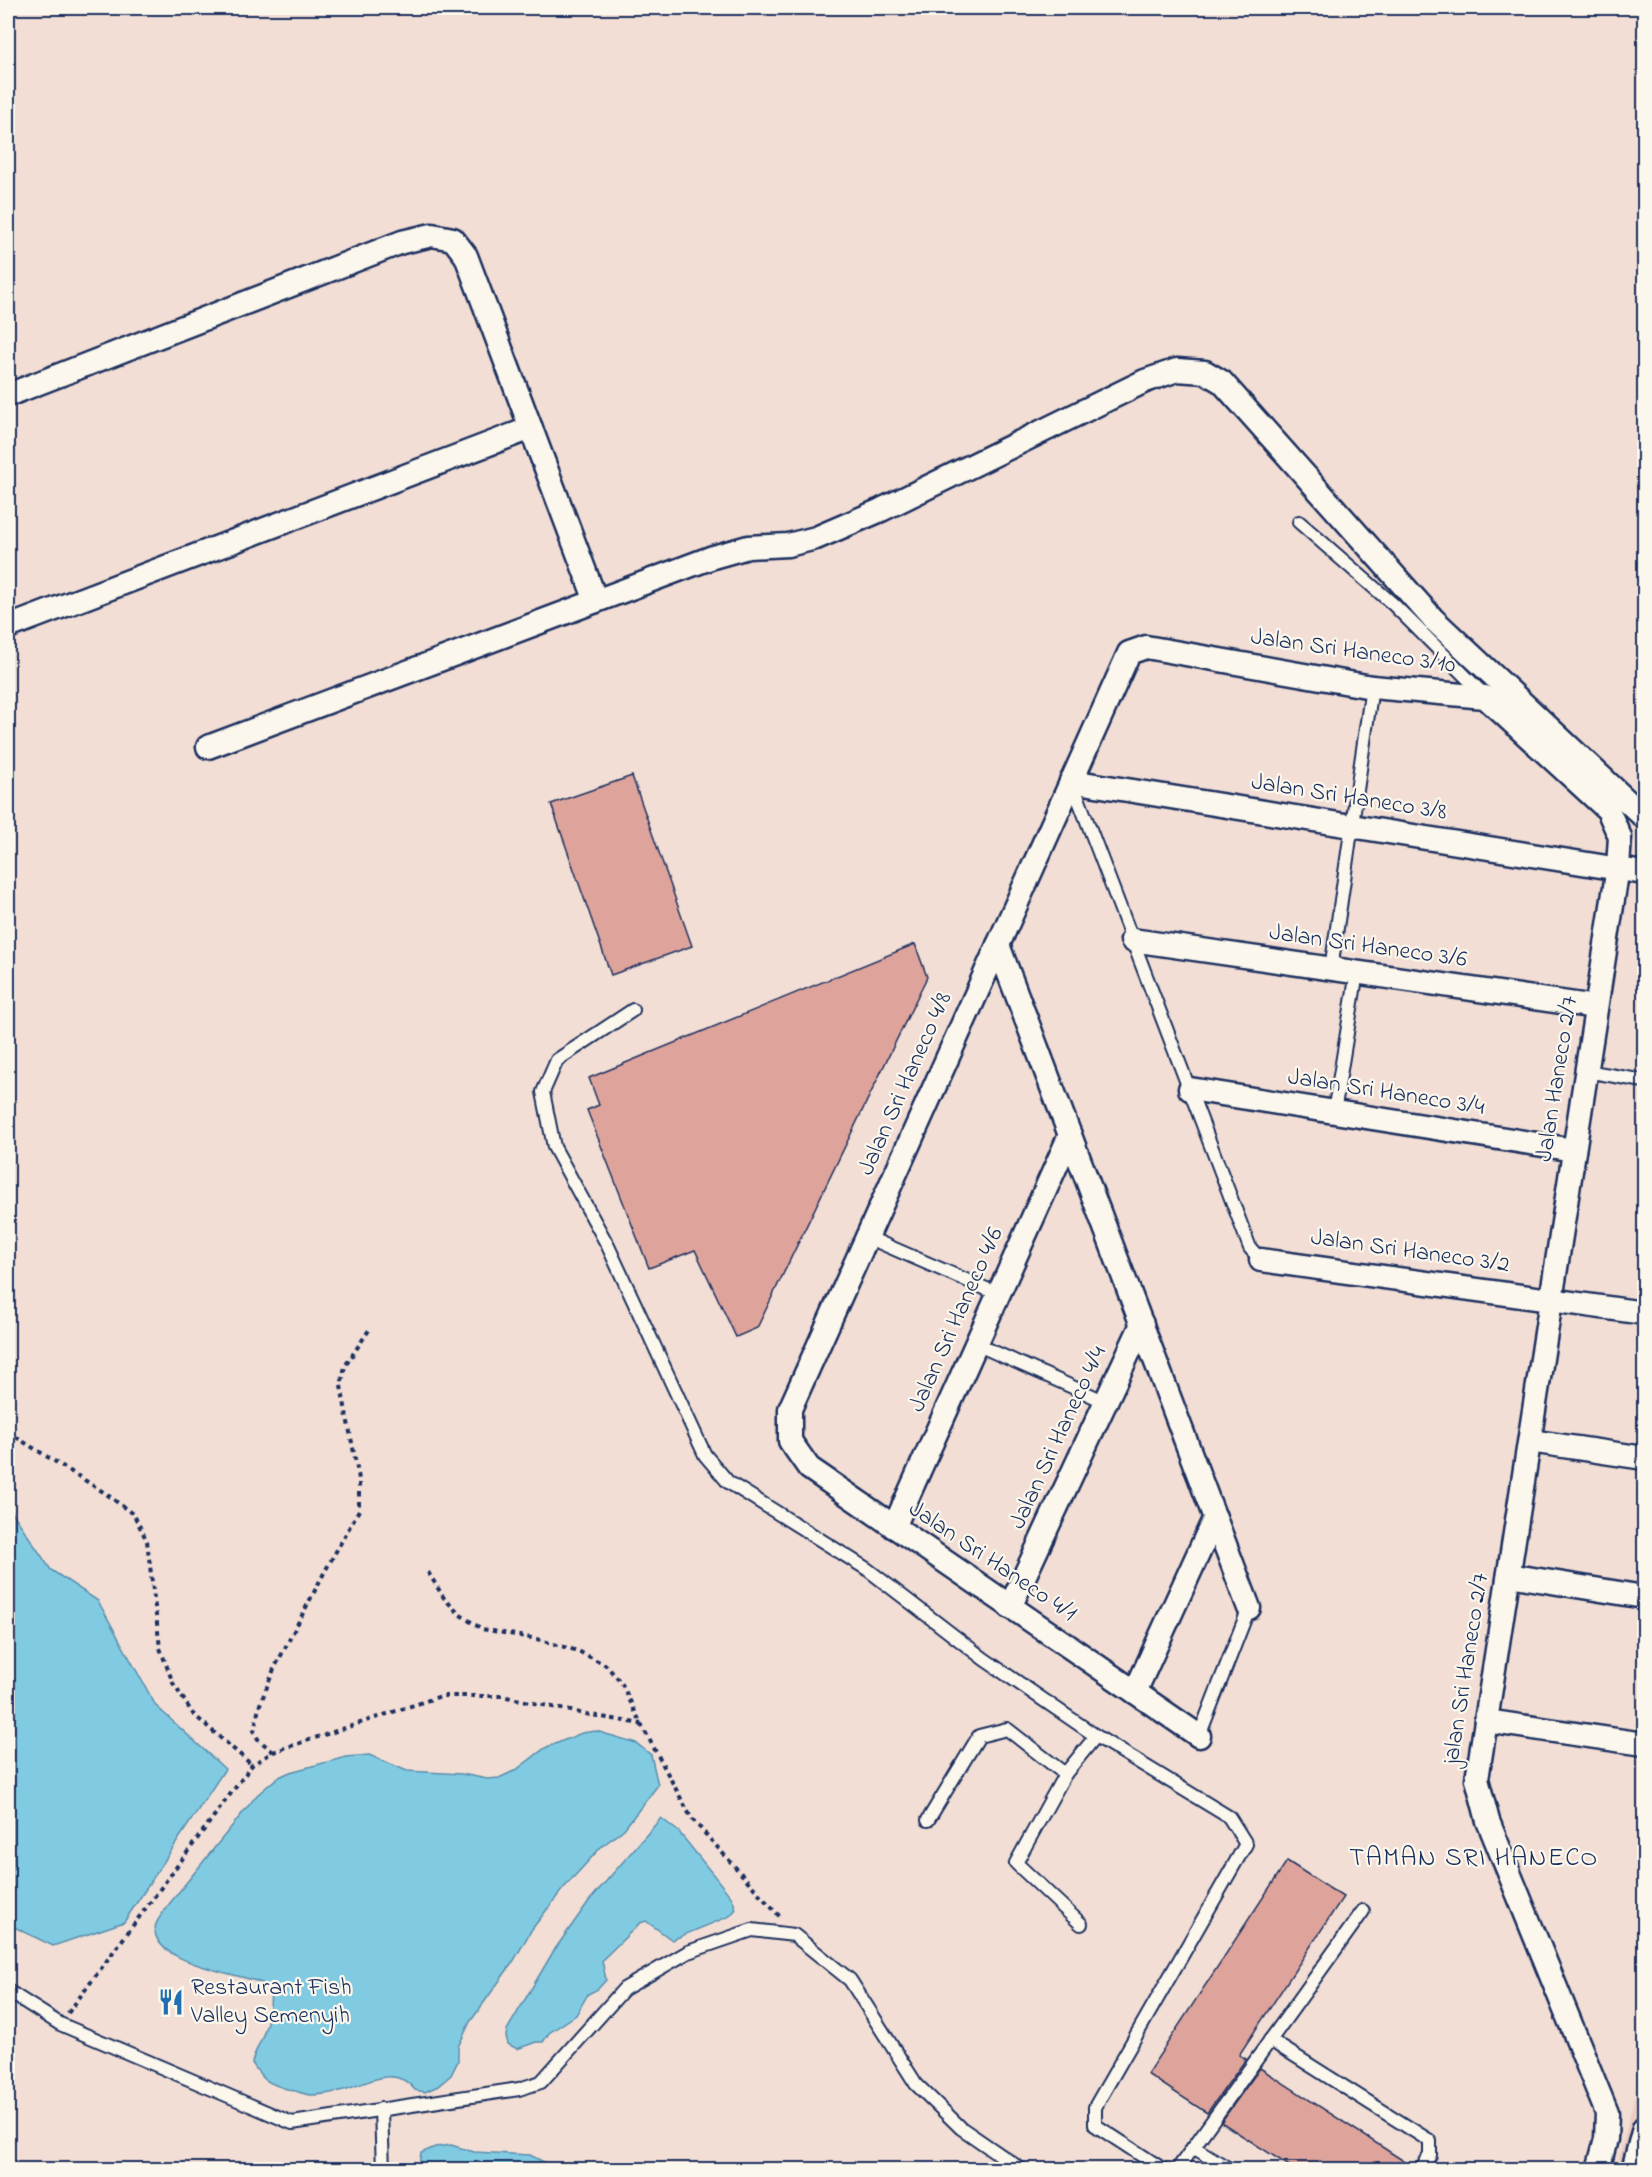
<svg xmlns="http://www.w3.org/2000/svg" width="1652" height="2177" font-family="'Indie Flower',sans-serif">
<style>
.built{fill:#eccdc3}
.water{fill:#81cbe2;stroke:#588dad;stroke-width:1.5}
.building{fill:#dea49c;stroke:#1b2f5e;stroke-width:1.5}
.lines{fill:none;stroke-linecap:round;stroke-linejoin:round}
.service-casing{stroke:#1b2f5e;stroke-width:16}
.minor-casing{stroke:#1b2f5e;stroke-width:27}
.path{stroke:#1b2f5e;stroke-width:4;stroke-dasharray:4.5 4.5;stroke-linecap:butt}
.service{stroke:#fbf7ec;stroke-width:12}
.minor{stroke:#fbf7ec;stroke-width:22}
.labels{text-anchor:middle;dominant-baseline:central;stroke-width:4.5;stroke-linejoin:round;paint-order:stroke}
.street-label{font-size:24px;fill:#1b2f5e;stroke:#fbf7ec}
.poi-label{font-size:24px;fill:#1b2f5e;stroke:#fbf7ec;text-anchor:start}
.neighbourhood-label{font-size:26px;letter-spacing:1.5px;fill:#1b2f5e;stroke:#fbf7ec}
</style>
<rect width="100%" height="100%" fill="#f2ded4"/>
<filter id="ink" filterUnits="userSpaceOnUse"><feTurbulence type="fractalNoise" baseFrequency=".0167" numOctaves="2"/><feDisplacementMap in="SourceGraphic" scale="12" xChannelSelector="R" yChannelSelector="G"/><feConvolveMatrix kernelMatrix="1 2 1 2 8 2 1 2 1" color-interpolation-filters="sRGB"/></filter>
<g filter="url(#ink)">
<polygon class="built" points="1644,2059 1644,2169 1616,2169"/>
<g class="water">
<polygon points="8,1506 51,1570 98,1601 156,1706 225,1769 124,1922 53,1946 8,1924"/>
<path d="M596,1731L636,1743L651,1755L658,1785L624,1829L601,1847L562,1890L532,1929L513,1962L470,2022L458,2047V2061L451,2075L438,2086L425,2092L415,2090C395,2065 370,2082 347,2089C337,2092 321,2095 310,2095C303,2094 294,2090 287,2089C267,2083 263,2080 252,2063C254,2052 260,2044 263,2035C268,2021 272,2005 270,1990C267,1987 264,1983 259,1982C236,1973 145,1962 156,1924C158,1919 163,1913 166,1908L257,1795L277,1778L290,1772L346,1757L369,1755L407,1771L462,1774L487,1779L499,1778L516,1770L545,1748L582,1733Z"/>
<polygon points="661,1818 679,1832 732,1898 736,1909 730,1916 672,1940 646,1921 640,1923 602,1960 606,1980 598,1989 588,1994 576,2015 549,2033 543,2042 536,2042 517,2049 508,2044 506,2036 507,2030 553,1952 589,1901"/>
<polygon points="451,2145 474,2152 530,2155 558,2169 418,2169 421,2153 435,2147"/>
</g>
<g class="building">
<polygon points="632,776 692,946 611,975 551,804"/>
<polygon points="915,944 927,977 757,1328 736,1337 695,1250 649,1268 587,1110 599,1105 589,1078"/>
<polygon points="1287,1861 1343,1897 1239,2055 1246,2059 1207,2113 1147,2074"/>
<polygon points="1260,2068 1413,2167 1413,2169 1294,2169 1224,2124 1221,2122"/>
</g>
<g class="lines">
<g class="service-casing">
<g id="service">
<polyline points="1299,522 1394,605 1484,695"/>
<polyline points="1072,782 1250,1248 1261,1260"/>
<polyline points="1331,969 1372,687"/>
<polyline points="633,1010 557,1060 543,1092 554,1147 608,1246 705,1455 728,1482 867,1569 984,1659 1096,1736 1229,1817 1246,1844 1095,2107 1095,2125 1164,2170"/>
<polyline points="1586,1071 1644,1081"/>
<polyline points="1334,1112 1357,972"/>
<polyline points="867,1237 998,1294"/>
<polyline points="976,1344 1106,1402"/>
<polyline points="1199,1736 1249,1608"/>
<polyline points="928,1820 979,1736 1007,1729 1065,1774"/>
<polyline points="1081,1924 1016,1863 1065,1774 1096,1736"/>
<polyline points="8,1991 60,2024 292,2123 519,2089 541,2082 624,1989 688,1952 752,1930 794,1935 850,1980 916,2084 961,2128 1022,2170"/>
<polyline points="1270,2040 1430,2141 1430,2155 1421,2170"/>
<polyline points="381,2109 383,2170"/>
<polyline points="1193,2147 1231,2170"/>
<polyline points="1177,2170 1363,1911"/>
</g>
</g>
<g class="minor-casing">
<g id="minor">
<polyline points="8,395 402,242 432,235 453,239 466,256 596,601"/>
<polyline points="8,627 531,428"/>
<polyline points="208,747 713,557 748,547 788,545 816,538 881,510 1145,381 1177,370 1205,372 1222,382 1433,619 1644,817"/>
<polyline points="1071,781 1644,873"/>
<polyline points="1132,940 1596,1007"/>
<polyline points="998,945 1249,1608"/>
<polyline points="1190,1089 1574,1150"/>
<polyline points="1261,1260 1644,1313"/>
<polyline points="1530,1441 1644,1458"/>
<polyline points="894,1527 1070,1135"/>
<polyline points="1509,1575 1644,1597"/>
<polyline points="1010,1607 1142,1324"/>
<polyline points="1135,1692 1215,1517"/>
<polyline points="1486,1721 1644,1744"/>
<polyline points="1199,1736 809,1468 790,1441 790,1409 1129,653 1146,647 1372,687 1485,697 1608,810 1620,837 1618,867 1477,1779 1488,1821 1607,2113 1606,2139 1598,2170"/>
<polyline points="1633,2170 1644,2128"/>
</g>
</g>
<g class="path">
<polyline points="8,1432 105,1493 134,1515 147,1541 160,1648 173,1683 193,1714 252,1765"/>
<polyline points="428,1572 444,1598 459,1614 482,1629 537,1639 578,1651 606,1665 622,1684 641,1724 692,1819 781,1918"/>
<polyline points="273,1752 258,1739 254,1732 259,1707 274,1669 324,1573 359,1510 359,1479 341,1386 345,1366 369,1330"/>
<polyline points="68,2013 252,1765 273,1752 441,1696 502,1696 580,1713 641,1724"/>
</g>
<use href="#service" class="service"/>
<use href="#minor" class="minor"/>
</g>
</g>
<defs>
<g id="restaurant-bare" transform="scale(2.07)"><path d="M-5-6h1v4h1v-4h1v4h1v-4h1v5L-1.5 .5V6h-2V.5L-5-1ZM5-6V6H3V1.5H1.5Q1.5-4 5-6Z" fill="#1f6fb2" stroke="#fbf7ec" stroke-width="2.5" paint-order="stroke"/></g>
</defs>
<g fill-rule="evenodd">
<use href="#restaurant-bare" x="171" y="2002"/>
</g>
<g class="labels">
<g class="street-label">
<text transform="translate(1353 652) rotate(8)">Jalan Sri Haneco 3/10</text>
<text transform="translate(1349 798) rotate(9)">Jalan Sri Haneco 3/8</text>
<text transform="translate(1368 947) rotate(8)">Jalan Sri Haneco 3/6</text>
<text transform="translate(1558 1079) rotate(-81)">Jalan Haneco 2/7</text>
<text transform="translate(906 1084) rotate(-66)">Jalan Sri Haneco 4/8</text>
<text transform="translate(1386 1093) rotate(9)">Jalan Sri Haneco 3/4</text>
<text transform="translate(1410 1252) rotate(8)">Jalan Sri Haneco 3/2</text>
<text transform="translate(957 1320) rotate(-66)">Jalan Sri Haneco 4/6</text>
<text transform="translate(1059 1438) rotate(-65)">Jalan Sri Haneco 4/4</text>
<text transform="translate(992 1562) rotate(34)">Jalan Sri Haneco 4/1</text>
<text transform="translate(1467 1669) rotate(-81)">jalan Sri Haneco 2/7</text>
</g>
<g class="poi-label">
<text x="191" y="1988">Restaurant Fish<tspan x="191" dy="28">Valley Semenyih</tspan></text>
</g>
<g class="neighbourhood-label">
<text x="1474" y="1859">TAMAN SRI HANECO</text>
</g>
</g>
<rect width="1652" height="2177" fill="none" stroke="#fbf7ec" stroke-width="30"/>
<rect x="15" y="15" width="1622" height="2147" fill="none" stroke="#1b2f5e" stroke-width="2" filter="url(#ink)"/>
</svg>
